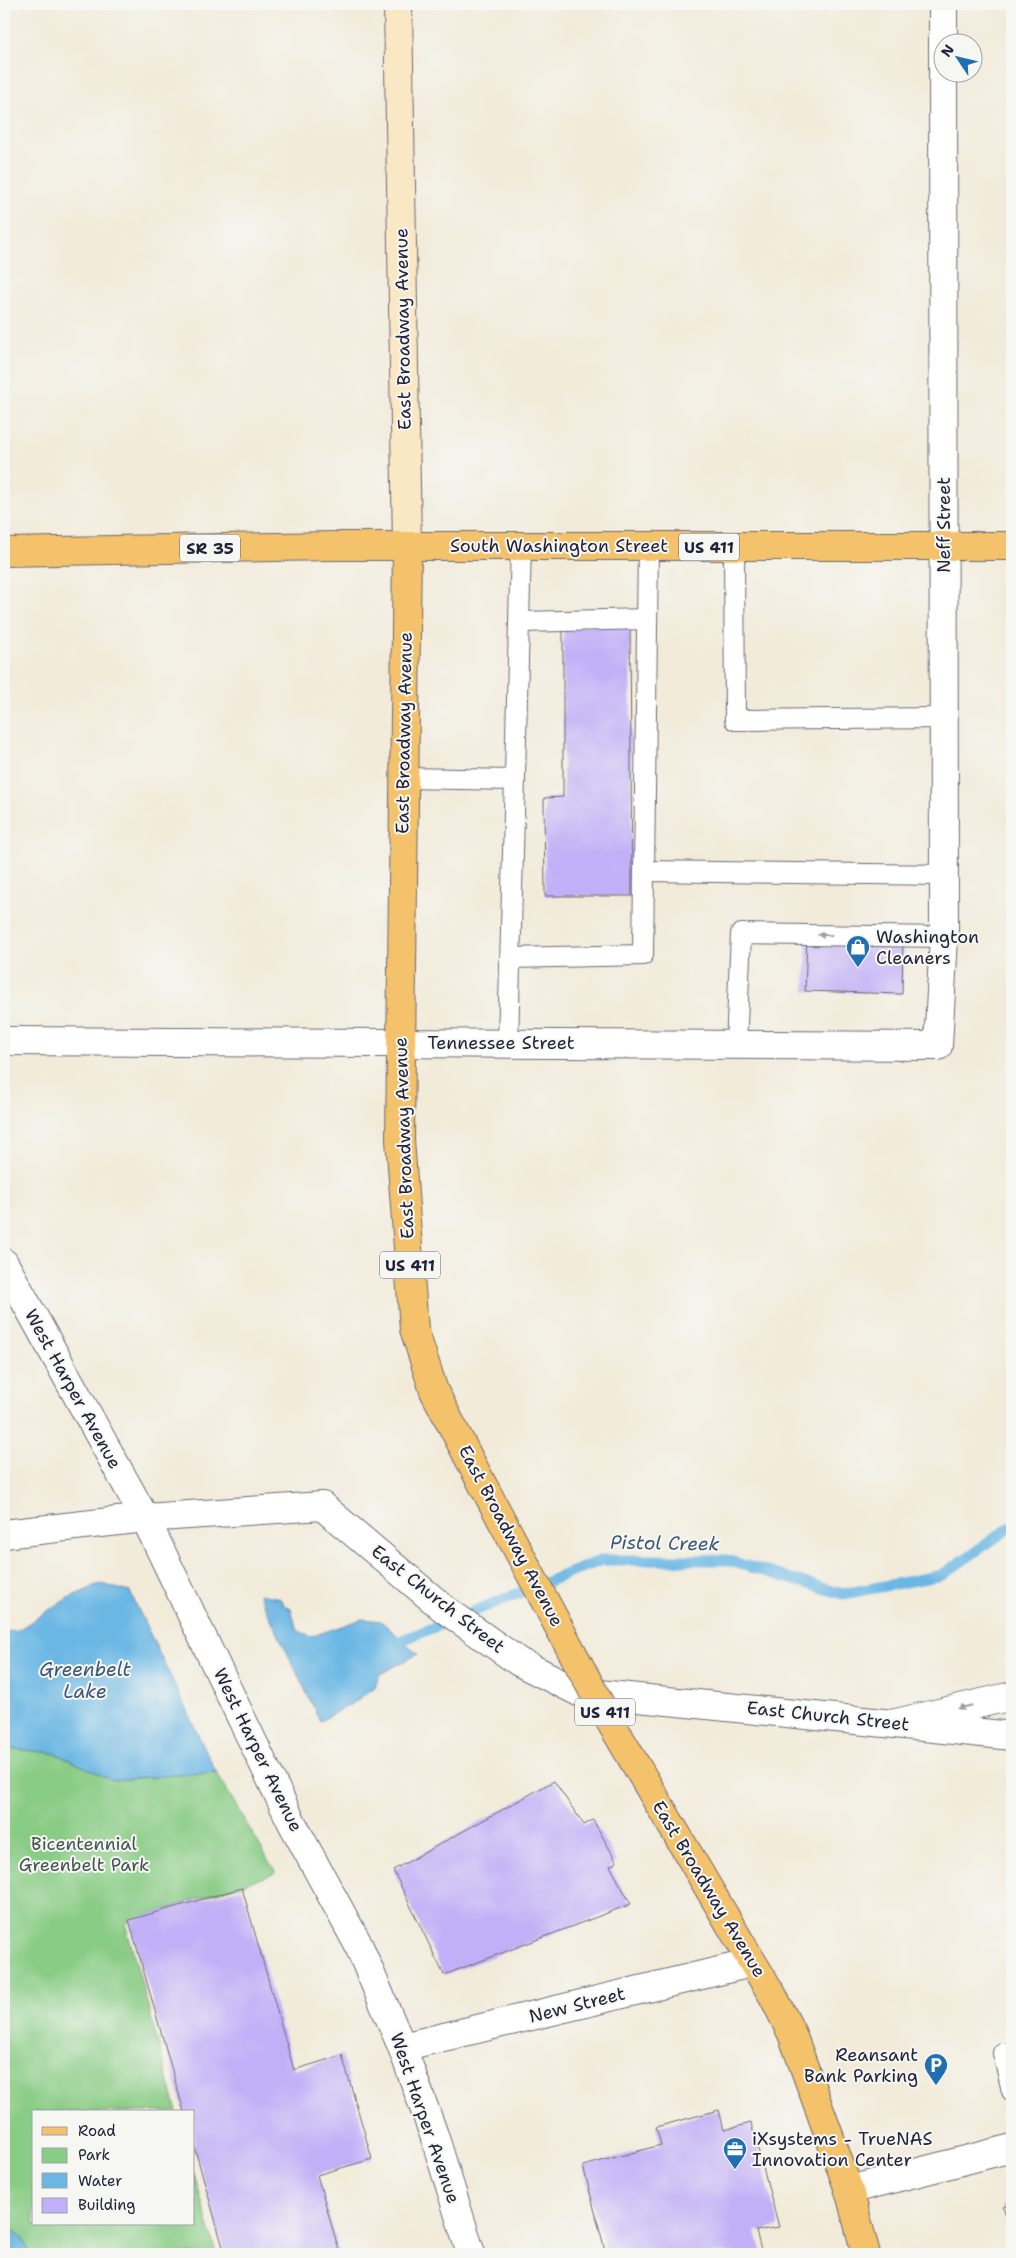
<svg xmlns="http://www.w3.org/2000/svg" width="1016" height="2258" font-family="'Shantell Sans',sans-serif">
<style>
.green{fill:#89cc85;stroke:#567760}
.water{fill:#6ab7e4;stroke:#466c90}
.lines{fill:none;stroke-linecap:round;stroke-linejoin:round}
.stream{stroke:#6ab7e4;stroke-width:11}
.building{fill:#c1aff7}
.service-casing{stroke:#6b6873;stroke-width:22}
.minor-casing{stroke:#6b6873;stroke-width:30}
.tertiary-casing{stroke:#6b6873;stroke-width:30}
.secondary-casing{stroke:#6b6873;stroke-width:30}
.primary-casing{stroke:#6b6873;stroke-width:30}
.service{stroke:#fff;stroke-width:20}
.minor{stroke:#fff;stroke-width:28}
.tertiary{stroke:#fff;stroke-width:28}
.secondary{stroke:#fae7c3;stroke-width:28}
.primary{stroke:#f3c26a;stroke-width:28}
.primary-bridge-casing{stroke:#6b6873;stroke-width:30;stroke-linecap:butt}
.primary-bridge{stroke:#f3c26a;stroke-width:28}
.oneway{fill:#9c9ca7}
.labels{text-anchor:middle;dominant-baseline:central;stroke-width:4;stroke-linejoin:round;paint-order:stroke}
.shield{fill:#f6f6f2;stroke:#626272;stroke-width:1}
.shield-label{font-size:16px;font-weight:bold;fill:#22223b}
.street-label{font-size:18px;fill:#22223b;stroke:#f6f6f2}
.poi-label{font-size:18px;fill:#22223b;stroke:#f6f6f2;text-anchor:start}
.park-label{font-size:18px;fill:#415551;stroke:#f6f6f2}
.water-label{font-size:19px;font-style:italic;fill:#3b5676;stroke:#f6f6f2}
</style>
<rect width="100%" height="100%" fill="#f6f6f2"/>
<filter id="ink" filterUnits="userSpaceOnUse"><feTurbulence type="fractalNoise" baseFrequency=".02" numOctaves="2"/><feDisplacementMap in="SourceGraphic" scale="10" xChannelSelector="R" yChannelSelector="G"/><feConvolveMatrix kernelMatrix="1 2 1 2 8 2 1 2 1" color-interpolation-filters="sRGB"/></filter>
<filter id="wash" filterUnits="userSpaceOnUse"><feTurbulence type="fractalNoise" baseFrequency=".0096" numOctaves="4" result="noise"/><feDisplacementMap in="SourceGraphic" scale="20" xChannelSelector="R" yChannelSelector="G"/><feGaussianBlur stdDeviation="1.12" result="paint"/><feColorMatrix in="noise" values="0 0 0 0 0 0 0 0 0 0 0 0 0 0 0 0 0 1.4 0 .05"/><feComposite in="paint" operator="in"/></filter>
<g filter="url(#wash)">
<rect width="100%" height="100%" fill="#f2ebda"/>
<polygon class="green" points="4,1748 54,1753 113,1780 216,1772 276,1873 125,1923 177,2112 34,2112 34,2224 194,2224 194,2173 216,2254 30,2254 23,2238 4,2226"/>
<g class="water">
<polygon points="101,1584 130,1592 216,1772 113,1780 54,1753 4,1748 4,1632 18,1630 68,1598"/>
<polygon points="259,1594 280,1598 284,1605 291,1609 297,1630 310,1637 362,1619 381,1621 418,1654 380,1674 375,1687 353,1703 320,1721"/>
<polygon points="4,2226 23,2238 30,2254 4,2254"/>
</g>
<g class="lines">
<polyline class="stream" points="402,1640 602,1560 726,1560 843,1594 942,1575 1012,1526"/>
</g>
<g id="blocks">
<g class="building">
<polygon points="630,625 632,896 545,896 544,798 563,797 563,626"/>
<polygon points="807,938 903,939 902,994 805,991"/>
<polygon points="554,1781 584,1825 593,1820 617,1862 610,1866 631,1904 444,1975 393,1870"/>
<polygon points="242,1888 294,2070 342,2055 372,2159 317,2175 340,2254 225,2254 194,2146 194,2112 184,2112 129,1920"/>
<polygon points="719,2110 724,2130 751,2123 779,2227 756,2231 762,2254 606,2254 583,2166 661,2145 656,2127"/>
<polygon points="1012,2203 1012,2235 1003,2206"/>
</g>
</g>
</g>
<g filter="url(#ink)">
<use href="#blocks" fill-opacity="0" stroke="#6b6873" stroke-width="1"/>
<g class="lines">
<g class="service-casing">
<g id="service">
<polyline points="734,547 735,720 944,718"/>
<polyline points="521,622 647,619"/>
<polyline points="404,778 515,780"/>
<polyline points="646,871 944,875"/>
<polyline points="510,958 643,955 648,546"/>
<polyline points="508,1043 521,546"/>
<polyline points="736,1045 741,934 944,937"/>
<polyline points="1003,2053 1012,2091"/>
</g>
</g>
<g class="minor-casing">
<g id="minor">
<polyline points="4,1041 938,1046 944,937 943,4"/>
<polyline points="4,1263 145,1518 291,1821 358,1944 402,2047 434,2135 471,2254"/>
<polyline points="4,1534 145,1518 322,1506 443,1608 519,1662 579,1692 1012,1736"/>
<polyline points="402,2047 752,1963"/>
<polyline points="849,2190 1012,2148"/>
</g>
</g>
<g class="tertiary-casing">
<polyline id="tertiary" points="896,1723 1012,1696"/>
</g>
<g class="secondary-casing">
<polyline id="secondary" points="398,4 407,546"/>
</g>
<g class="primary-casing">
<g id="primary">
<polyline points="407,546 400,1139 414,1329 434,1391 477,1474"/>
<polyline points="4,552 333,546 1012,546"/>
<polyline points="742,1945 773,1996 792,2034 849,2190 866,2254"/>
</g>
</g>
<use href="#service" class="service"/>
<use href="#minor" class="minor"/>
<use href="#tertiary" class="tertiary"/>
<use href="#secondary" class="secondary"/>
<use href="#primary" class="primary"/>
<g class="primary-bridge-casing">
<polyline id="primary-bridge" points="477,1474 601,1706 742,1945"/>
</g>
<use href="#primary-bridge" class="primary-bridge"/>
</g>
<defs><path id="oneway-solid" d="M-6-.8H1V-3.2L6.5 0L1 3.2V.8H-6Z" transform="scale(1.25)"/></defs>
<g class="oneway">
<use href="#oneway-solid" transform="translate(825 935) rotate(-179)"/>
<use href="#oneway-solid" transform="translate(965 1707) rotate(167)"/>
</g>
</g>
<defs>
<g id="shop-pin" transform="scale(1.25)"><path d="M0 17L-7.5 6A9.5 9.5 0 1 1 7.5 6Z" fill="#1f6fb2" stroke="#f6f6f2"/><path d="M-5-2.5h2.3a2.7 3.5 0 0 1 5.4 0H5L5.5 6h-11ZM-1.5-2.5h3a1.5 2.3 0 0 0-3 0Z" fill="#fff"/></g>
<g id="parking-pin" transform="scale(1.25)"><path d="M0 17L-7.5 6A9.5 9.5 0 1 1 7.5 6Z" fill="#1f6fb2" stroke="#f6f6f2"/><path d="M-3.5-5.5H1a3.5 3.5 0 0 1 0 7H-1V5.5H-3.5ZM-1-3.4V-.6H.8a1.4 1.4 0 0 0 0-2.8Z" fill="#fff"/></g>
<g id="office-pin" transform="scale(1.25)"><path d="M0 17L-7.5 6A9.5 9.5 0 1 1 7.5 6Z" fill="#1f6fb2" stroke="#f6f6f2"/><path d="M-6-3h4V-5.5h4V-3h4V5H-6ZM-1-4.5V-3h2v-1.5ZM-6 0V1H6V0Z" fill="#fff"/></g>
</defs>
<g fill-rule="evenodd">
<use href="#shop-pin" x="858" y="947"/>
<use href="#parking-pin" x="936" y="2065"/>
<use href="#office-pin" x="735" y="2149"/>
</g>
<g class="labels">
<g class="shield">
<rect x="679" y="533.5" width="60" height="27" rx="4"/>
<rect x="180" y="534.5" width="60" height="27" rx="4"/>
<rect x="380" y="1251.5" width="60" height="27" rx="4"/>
<rect x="575" y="1698.5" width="60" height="27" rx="4"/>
</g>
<g class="shield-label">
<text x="709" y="547">US 411</text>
<text x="210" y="548">SR 35</text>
<text x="410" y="1265">US 411</text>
<text x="605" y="1712">US 411</text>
</g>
<g class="street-label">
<text transform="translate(403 329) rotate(-91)">East Broadway Avenue</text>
<text transform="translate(944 525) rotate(-90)">Neff Street</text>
<text x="559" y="546">South Washington Street</text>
<text transform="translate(404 733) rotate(-89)">East Broadway Avenue</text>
<text x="501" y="1043">Tennessee Street</text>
<text transform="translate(404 1138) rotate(-92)">East Broadway Avenue</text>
<text transform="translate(73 1389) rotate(61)">West Harper Avenue</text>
<text transform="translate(511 1536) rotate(62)">East Broadway Avenue</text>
<text transform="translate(438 1599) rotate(38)">East Church Street</text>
<text transform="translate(828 1716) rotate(6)">East Church Street</text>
<text transform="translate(258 1750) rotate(64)">West Harper Avenue</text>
<text transform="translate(709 1889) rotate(59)">East Broadway Avenue</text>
<text transform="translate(577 2005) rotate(-14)">New Street</text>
<text transform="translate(425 2118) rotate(71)">West Harper Avenue</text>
</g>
<g class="poi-label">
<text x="876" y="937">Washington<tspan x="876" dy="21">Cleaners</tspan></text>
<text x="918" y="2055" text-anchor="end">Reansant<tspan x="918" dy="21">Bank Parking</tspan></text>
<text x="752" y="2139">iXsystems - TrueNAS<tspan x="752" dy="21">Innovation Center</tspan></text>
</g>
<g class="park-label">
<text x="84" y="1844">Bicentennial<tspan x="84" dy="21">Greenbelt Park</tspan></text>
</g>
<g class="water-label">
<text transform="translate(665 1543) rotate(1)">Pistol Creek</text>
<text x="85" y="1669">Greenbelt<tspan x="85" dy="22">Lake</tspan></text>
</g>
</g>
<rect width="1016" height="2258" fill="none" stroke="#f6f6f2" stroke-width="20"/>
<rect x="32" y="2110" width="162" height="115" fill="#f6f6f2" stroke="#a1a1a9"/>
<rect x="42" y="2127" width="25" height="8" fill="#f3c26a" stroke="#a1a1a9"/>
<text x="78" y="2136" font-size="15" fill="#22223b">Road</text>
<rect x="42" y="2148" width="25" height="15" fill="#89cc85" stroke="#a1a1a9"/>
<text x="78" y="2160" font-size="15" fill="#22223b">Park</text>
<rect x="42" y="2173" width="25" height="15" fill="#6ab7e4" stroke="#a1a1a9"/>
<text x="78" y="2186" font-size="15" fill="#22223b">Water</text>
<rect x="42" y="2198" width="25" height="15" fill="#c1aff7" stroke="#a1a1a9"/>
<text x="78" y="2210" font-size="15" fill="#22223b">Building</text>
<g transform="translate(958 58) rotate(305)"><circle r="24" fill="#f6f6f2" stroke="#a1a1a9"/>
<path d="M0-4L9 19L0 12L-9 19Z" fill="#1f6fb2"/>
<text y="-8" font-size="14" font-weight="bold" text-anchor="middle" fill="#22223b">N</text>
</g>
</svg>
